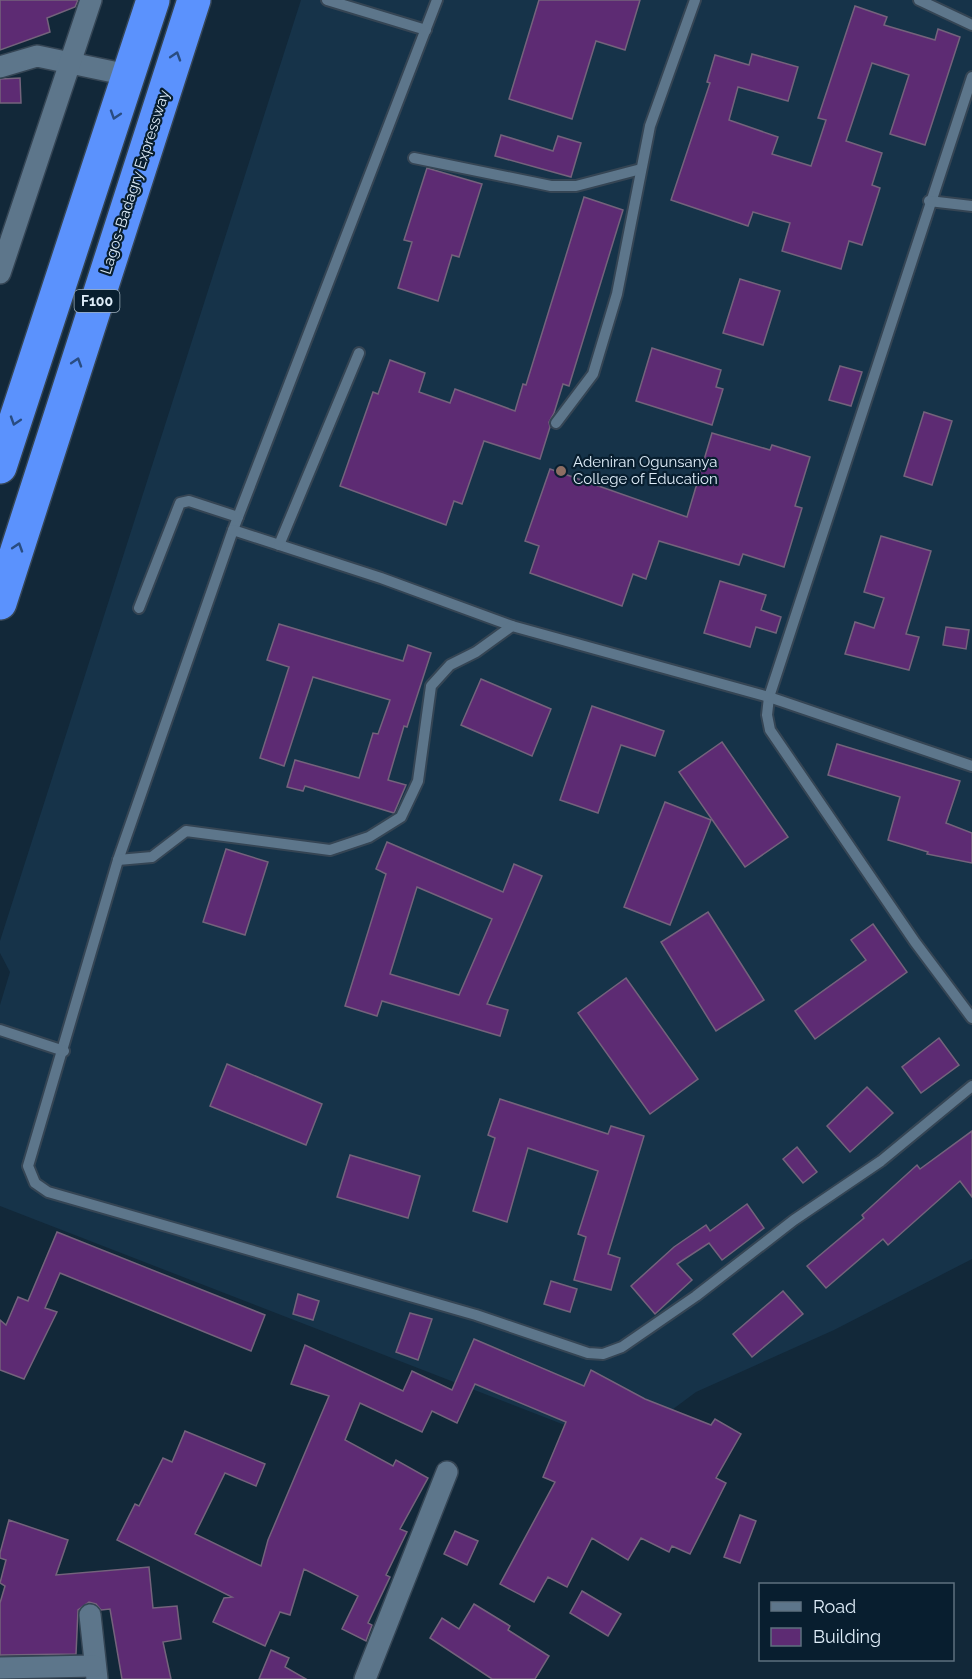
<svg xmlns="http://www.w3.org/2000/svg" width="972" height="1679" font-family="Raleway,sans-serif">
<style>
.built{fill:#163349}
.building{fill:#5d2b73;stroke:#74637c;stroke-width:1.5;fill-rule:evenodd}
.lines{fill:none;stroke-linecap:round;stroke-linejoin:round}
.lane-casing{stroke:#354554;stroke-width:14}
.street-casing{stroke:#354554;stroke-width:24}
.highway-casing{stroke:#354554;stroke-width:36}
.lane{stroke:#5d768b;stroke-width:10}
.street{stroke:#5d768b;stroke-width:21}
.highway{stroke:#5b92fd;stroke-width:33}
.oneway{stroke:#294c81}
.education-dot{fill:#8d6e63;stroke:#081e2f;stroke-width:2}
.labels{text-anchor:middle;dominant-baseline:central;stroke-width:4.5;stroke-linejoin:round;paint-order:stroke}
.shield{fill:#081e2f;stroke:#9eaebc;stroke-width:1.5}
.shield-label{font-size:14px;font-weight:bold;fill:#deecf8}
.street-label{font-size:15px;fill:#deecf8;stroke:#081e2f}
.poi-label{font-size:15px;fill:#deecf8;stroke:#081e2f;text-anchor:start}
</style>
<rect width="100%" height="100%" fill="#122839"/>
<polygon class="built" points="301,0 972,0 972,1259 834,1330 696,1392 661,1418 629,1450 0,1206 0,1005 10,972 0,953 0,941"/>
<g class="building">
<polygon points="0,0 78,0 75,7 47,18 50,32 0,50"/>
<polygon points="539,0 640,0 625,50 596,41 572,119 509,99"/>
<polygon points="855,6 887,17 884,25 935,40 938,29 960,37 925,145 890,134 909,75 872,63 846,141 882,153 872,185 880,188 862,245 849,241 841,269 782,251 790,223 753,212 748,226 671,200 710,83 707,82 715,55 749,65 752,54 798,67 788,101 738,87 729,120 778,137 772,154 811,166 826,120 818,118"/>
<polygon points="20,78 21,103 0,103 0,79"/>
<polygon points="501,135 553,151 558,136 581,143 571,177 495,156"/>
<polygon points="427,168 482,184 459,257 452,255 438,301 398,288 412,242 404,240"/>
<polygon points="584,197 623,210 569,386 563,384 554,413 549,422 550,427 540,459 484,441 462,504 454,501 446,525 340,486 373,392 378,394 390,360 425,373 419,392 450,403 455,389 515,411 523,384 526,385"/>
<polygon points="740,279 780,291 763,345 723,333"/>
<polygon points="652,348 721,370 716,387 723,389 712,425 636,401"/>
<polygon points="840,366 862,372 851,406 829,400"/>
<polygon points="924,412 952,421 932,485 904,476"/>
<polygon points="712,433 770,450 772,445 810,457 795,506 802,508 784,567 743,554 739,565 659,541 646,579 633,574 622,606 530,573 539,546 525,541 550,469 687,517"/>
<polygon points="881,536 931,551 906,634 919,637 909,670 845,654 855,622 874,628 884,598 864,592"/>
<polygon points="720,581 766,595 761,610 781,617 776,633 756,627 750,647 704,633"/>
<polygon points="279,624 403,661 408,645 431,653 407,727 404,726 388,780 406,785 394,813 305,786 303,791 287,787 295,760 359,778 373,733 378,734 390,700 313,677 284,766 260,758 289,667 267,660"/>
<polygon points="946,627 969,630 966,649 943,645"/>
<polygon points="481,679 551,709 532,756 461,725"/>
<polygon points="592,706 664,731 655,756 621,745 598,813 560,800"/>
<polygon points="722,742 788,837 745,867 679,772"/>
<polygon points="837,744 960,781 946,823 972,833 972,863 927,854 928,852 888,840 900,797 828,775"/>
<polygon points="665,802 711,820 670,925 624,907"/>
<path d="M387,842L503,892L514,864L542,876L487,1004L508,1010L500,1036L382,1001L377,1016L345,1006L386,874L376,869ZM417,887L492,919L459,995L390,974Z"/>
<polygon points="226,849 268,862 245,935 203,922"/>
<polygon points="708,912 764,1000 716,1031 661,942"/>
<polygon points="873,924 907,972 815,1039 795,1011 866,960 851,940"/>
<polygon points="626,978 698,1079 650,1114 578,1013"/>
<polygon points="939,1038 959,1065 921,1093 902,1067"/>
<polygon points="227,1064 322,1104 306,1145 210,1106"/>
<polygon points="867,1087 893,1113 850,1152 827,1126"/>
<polygon points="500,1099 608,1134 611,1126 644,1136 608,1254 620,1258 611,1290 574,1280 586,1237 578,1234 598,1171 528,1148 507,1222 473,1211 495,1138 488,1135"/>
<polygon points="972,1131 972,1197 960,1181 888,1245 883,1239 826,1288 807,1266 864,1218 862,1215 917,1165 920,1169"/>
<polygon points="797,1147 817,1172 803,1183 783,1159"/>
<polygon points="350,1155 420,1176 408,1218 337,1197"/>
<polygon points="747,1204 764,1228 722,1260 709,1243 677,1264 692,1280 655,1314 631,1286 674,1247 706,1225 710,1231"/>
<polygon points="57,1232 265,1315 251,1351 60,1273 45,1308 57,1312 24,1379 0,1370 0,1320 6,1325 18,1297 28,1301"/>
<polygon points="551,1281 577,1289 570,1312 544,1304"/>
<polygon points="783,1291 803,1314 752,1357 733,1334"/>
<polygon points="298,1294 319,1301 313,1320 293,1314"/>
<polygon points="410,1313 432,1319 418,1360 396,1352"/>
<polygon points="474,1339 584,1386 591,1370 645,1399 711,1425 715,1419 741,1434 716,1478 726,1483 690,1554 672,1546 669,1552 641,1538 628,1560 592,1538 567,1587 548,1577 534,1602 500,1584 555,1482 543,1477 566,1422 475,1384 457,1423 432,1411 422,1432 360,1403 345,1440 393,1466 396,1460 428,1478 400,1529 407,1532 386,1575 390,1577 368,1623 372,1625 366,1641 342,1629 358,1596 304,1569 290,1615 280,1612 265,1646 213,1622 224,1598 232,1597 117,1540 135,1504 139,1506 163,1458 172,1462 185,1431 265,1464 256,1486 225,1473 195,1534 261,1566 268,1540 329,1396 291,1384 305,1345 403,1391 412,1371 452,1390"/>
<polygon points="740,1515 756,1521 740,1563 724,1557"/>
<polygon points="9,1520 68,1540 56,1575 149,1567 153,1608 177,1606 181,1639 163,1642 171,1679 122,1679 110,1609 101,1610 96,1604 89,1602 78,1610 76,1654 0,1655 0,1603 5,1586 0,1583 6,1560 0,1558 0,1553"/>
<polygon points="455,1531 478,1541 467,1565 444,1554"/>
<polygon points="582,1591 621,1614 608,1636 570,1613"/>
<polygon points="474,1604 510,1626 508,1630 549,1656 535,1679 492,1679 430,1638 442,1618 459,1629"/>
<polygon points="271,1650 289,1658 285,1667 306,1679 259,1679"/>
</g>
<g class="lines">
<g class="lane-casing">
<g id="lane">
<polyline points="327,0 426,30"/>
<polyline points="437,0 233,530 118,860 28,1166 35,1183 48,1192 476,1315 588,1353 603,1354 622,1347 696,1296 794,1220 881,1161 972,1086"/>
<polyline points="919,0 972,25"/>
<polyline points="972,77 769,697 767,715 770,730 915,942 972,1018"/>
<polyline points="414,158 551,186 576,186 641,169"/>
<polyline points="929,201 972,206"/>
<polyline points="556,423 593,374 617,294 650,126 695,0"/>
<polyline points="233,530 381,578 512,626 769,697 972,766"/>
<polyline points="279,545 359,353"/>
<polyline points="139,608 180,503 189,501 238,517"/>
<polyline points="118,860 152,857 186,831 330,850 369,837 401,817 418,781 431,686 450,665 476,652 512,626"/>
<polyline points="0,1030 64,1051"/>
</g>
</g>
<g class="street-casing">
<g id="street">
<polyline points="0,67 37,56 128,75"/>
<polyline points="0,273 91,0"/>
<polyline points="90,1615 97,1679"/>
<polyline points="0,1668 94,1666"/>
<polyline points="365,1679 447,1472"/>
</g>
</g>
<g class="highway-casing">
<g id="highway">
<polyline points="0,467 153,0"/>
<polyline points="0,603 194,0"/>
</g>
</g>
<use href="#lane" class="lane"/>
<use href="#street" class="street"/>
<use href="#highway" class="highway"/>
</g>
<defs><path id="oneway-chevron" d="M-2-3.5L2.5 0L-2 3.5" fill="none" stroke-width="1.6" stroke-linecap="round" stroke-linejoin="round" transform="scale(1.5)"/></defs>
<g class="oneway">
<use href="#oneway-chevron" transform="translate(176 56) rotate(-72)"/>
<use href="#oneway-chevron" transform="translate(115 115) rotate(108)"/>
<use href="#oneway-chevron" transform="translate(77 362) rotate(-72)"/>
<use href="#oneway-chevron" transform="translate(15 421) rotate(108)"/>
<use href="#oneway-chevron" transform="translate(18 547) rotate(-72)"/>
</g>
<circle class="education-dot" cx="561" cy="471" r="6"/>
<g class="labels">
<rect class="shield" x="74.5" y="290" width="45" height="22" rx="4.5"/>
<g class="shield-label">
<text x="97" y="301">F100</text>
</g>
<g class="street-label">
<text transform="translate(135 182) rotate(-72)">Lagos-Badagry Expressway</text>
</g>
<g class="poi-label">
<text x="573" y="462">Adeniran Ogunsanya<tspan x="573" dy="17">College of Education</tspan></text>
</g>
</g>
<rect x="759" y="1583" width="195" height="78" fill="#081e2f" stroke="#5e707f" stroke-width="1.5"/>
<rect x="771" y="1602" width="30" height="9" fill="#5d768b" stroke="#5e707f" stroke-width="1.5"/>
<text x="813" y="1613" font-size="18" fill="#deecf8">Road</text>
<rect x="771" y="1628" width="30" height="18" fill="#5d2b73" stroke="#5e707f" stroke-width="1.5"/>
<text x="813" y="1643" font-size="18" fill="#deecf8">Building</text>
</svg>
